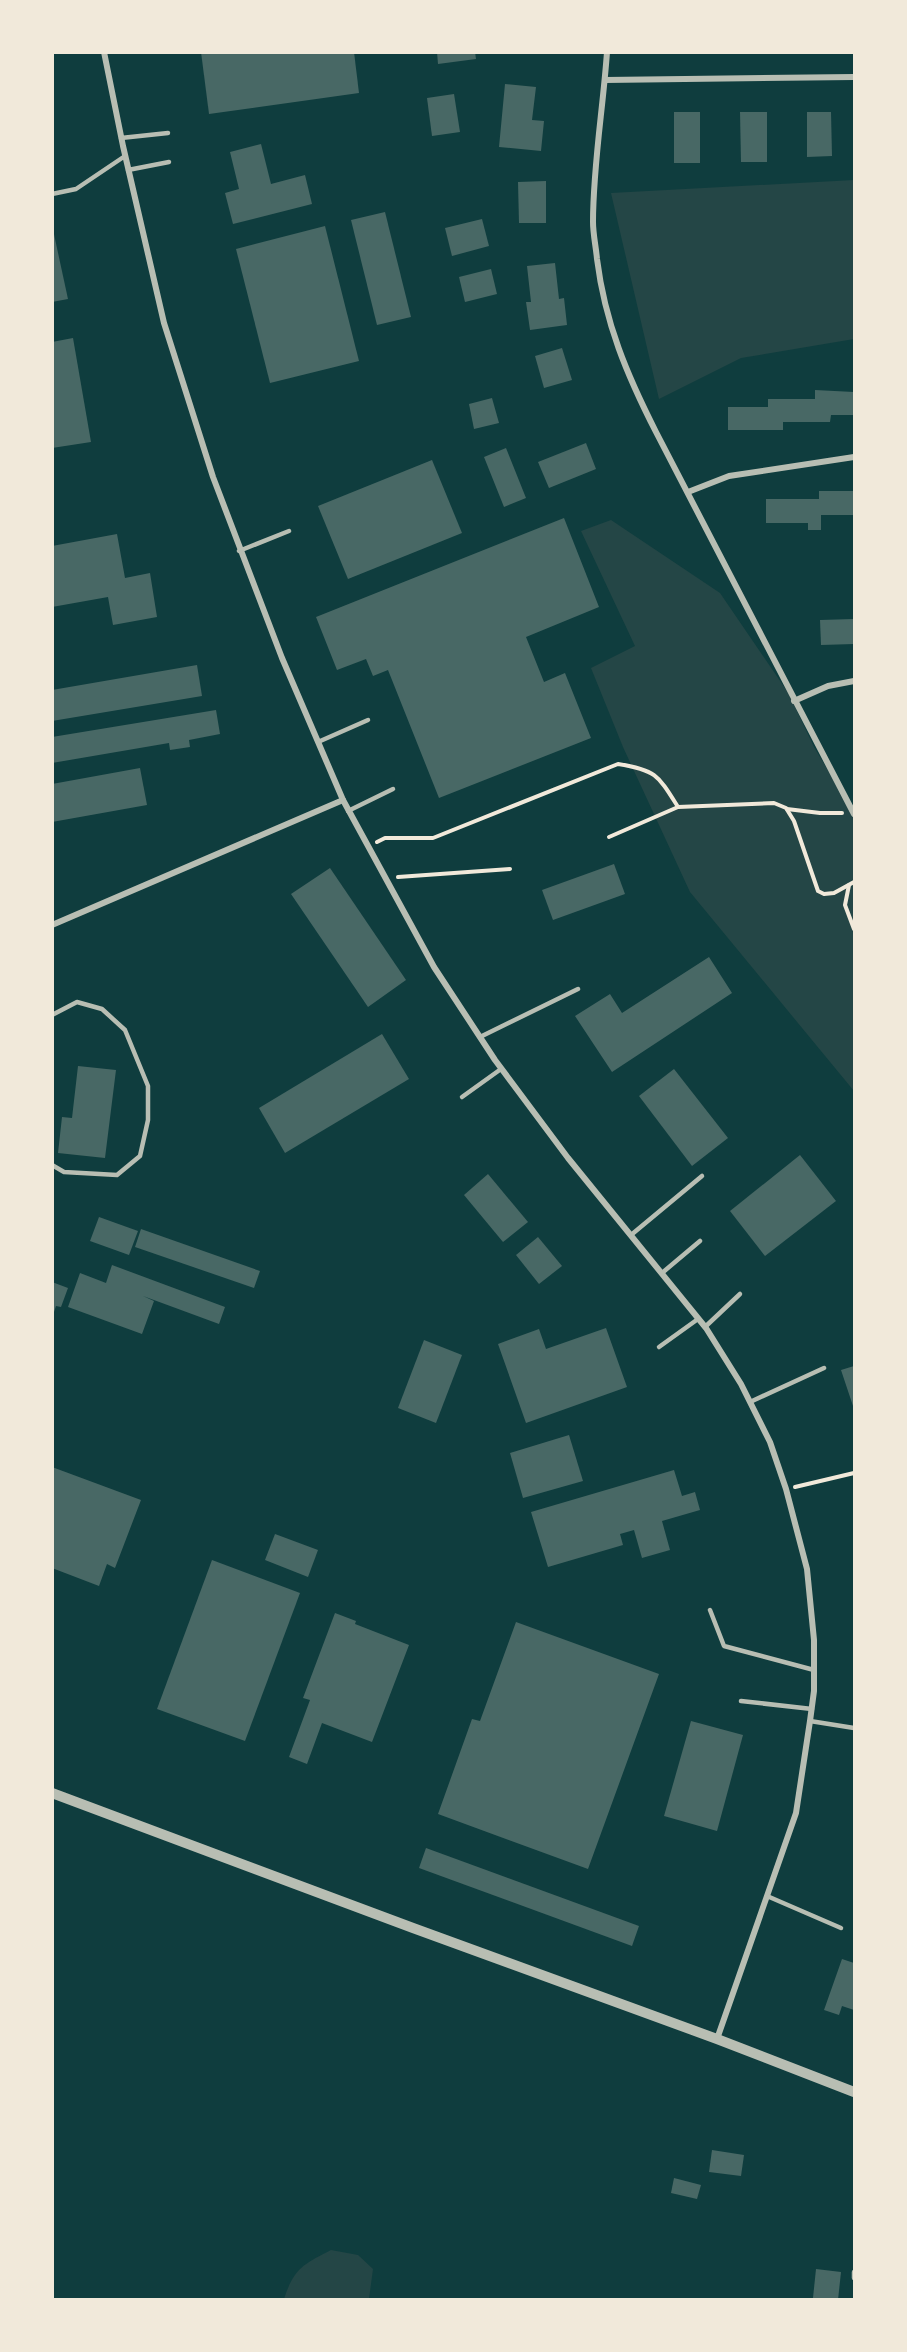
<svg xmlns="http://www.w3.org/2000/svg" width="907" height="2352" font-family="Inter,sans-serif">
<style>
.green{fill:#244646}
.building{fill:#486865}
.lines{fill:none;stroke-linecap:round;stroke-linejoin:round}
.path{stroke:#f1e9da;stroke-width:4}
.service{stroke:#b8beb3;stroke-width:4.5}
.minor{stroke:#b8beb3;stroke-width:6}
.tertiary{stroke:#b8beb3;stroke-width:10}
</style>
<rect width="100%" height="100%" fill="#0f3d3e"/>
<g class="green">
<polygon points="854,180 854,339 741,358 659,399 611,193"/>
<polygon points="611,520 720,593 789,694 814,747 854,814 854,1091 690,892 623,747 591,668 635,646 581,531"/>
<path d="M331,2250L358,2255L373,2269L369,2299H284C294,2268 304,2264 331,2250Z"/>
</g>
<g class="building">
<polygon points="201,52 354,52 359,93 209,114"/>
<polygon points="437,52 475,52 476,59 438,64"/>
<polygon points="505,84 536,87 532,120 544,121 541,151 499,147"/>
<polygon points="454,94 460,132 432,136 427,98"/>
<rect x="674" y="112" width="26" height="51"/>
<polygon points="740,112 767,112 767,162 741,162"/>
<polygon points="807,112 831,112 832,156 807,157"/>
<polygon points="261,144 271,184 305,175 312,204 233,224 225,193 239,189 230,152"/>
<polygon points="546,181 546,223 519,223 518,182"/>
<polygon points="385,212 411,317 377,325 351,220"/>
<polygon points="482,219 489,246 452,256 445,228"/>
<polygon points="52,225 68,299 52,302"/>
<polygon points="325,226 359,361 270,383 236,249"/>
<polygon points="555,263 559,299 564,298 567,325 530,330 526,302 531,302 527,266"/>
<polygon points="491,269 497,294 465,302 459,277"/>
<polygon points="73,338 91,442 52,448 52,342"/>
<polygon points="562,348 572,380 544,388 535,356"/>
<polygon points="815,390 854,392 854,415 831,415 830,422 783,422 783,430 728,430 728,407 768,407 768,399 815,399"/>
<polygon points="492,398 499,423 474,429 469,404"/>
<polygon points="586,443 596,469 549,488 538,462"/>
<polygon points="506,448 526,498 504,507 484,457"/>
<polygon points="432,460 462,533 348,579 318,506"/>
<polygon points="819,491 854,491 854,515 821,515 821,530 808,530 808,523 766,523 766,499 819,499"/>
<polygon points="564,518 599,607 526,637 544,682 565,673 591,738 439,798 388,670 373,676 366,659 337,670 316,617"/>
<polygon points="117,534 125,578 150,573 157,617 113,625 108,597 52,607 52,546"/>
<polygon points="854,619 854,644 821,645 820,620"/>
<polygon points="197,665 202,696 52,721 52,690"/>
<polygon points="216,710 220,734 189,740 190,747 170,750 169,743 52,763 52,737"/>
<polygon points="140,768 147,805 52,822 52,784"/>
<polygon points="614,864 625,894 553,920 542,890"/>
<polygon points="330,868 406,980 368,1007 291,894"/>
<polygon points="709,957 732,993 612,1072 575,1016 610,994 622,1013"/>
<polygon points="382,1034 409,1079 285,1153 259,1108"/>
<polygon points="78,1066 116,1070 105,1158 58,1153 62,1117 72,1118"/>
<polygon points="674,1069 728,1138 692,1166 639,1096"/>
<polygon points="800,1155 836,1201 765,1256 730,1211"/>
<polygon points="488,1174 528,1222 503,1242 464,1195"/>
<polygon points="99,1217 138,1231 129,1255 90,1241"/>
<polygon points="141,1229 260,1271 254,1288 135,1247"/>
<polygon points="538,1237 562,1266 539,1284 516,1255"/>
<polygon points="112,1265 225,1307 219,1324 143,1296 154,1301 142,1334 68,1307 80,1273 106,1283"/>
<polygon points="52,1282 68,1288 61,1307 56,1306 53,1315"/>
<polygon points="606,1328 627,1387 526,1423 498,1344 539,1329 546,1349"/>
<polygon points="424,1340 462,1355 436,1423 398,1408"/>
<polygon points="854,1366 854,1409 841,1370"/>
<polygon points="569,1435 583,1481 523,1498 510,1453"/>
<polygon points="52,1467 141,1500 115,1568 107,1564 99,1586 52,1568"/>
<polygon points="674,1470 682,1496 695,1492 700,1510 662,1521 670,1550 642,1558 634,1530 620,1534 623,1545 548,1567 531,1512"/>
<polygon points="275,1534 318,1550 308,1577 265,1560"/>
<polygon points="212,1560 300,1593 245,1741 157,1709"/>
<polygon points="335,1613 356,1621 355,1624 409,1645 372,1742 322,1723 307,1764 289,1757 310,1700 303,1698"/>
<polygon points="516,1622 659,1674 588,1869 438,1814 472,1719 480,1721"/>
<polygon points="691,1721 743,1735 717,1831 664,1816"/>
<polygon points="426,1848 639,1926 632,1946 419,1868"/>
<polygon points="842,1959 854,1963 854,2010 842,2006 839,2015 824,2010"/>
<polygon points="712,2150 744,2155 741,2176 709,2172"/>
<polygon points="674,2178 701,2185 697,2199 671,2193"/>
<polygon points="816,2269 841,2272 838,2300 813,2298"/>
</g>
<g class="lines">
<g class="path">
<polyline points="787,809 820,813 842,813"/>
<polyline points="609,837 678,807"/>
<path d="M377,842L385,838H433L618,764C656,770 658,775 678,807L774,803L786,808L794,821L818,891L824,894L834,893L854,882"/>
<polyline points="398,877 510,869"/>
<polyline points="849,885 845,905 854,929"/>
<polyline points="795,1487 854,1473"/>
</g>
<g class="service">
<polyline points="121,138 168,133"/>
<polyline points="128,170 169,162"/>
<polyline points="52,194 76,189 125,156"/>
<polyline points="239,551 289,531"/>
<polyline points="318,742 368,720"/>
<polyline points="348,811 393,789"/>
<polyline points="52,1015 77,1002 102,1009 125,1030 148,1086 148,1120 140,1156 117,1175 64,1172 52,1165"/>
<polyline points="480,1037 578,989"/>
<polyline points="462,1097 501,1069"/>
<polyline points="631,1235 702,1176"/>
<polyline points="662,1273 700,1241"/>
<polyline points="705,1327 740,1294"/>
<polyline points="659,1347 698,1319"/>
<polyline points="750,1402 824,1368"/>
<polyline points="710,1610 724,1646 814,1670"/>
<polyline points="741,1701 812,1709"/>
<polyline points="810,1721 854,1728"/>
<polyline points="767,1896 841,1928"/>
<polyline points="854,2272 854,2278"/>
</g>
<g class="minor">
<polyline points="104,52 123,146 164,323 213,477 282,658 343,800 434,967 495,1060 568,1158 706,1328 741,1384 770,1442 786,1489 807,1569 814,1640 814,1691 810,1721 796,1813 717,2039"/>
<path d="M607,52C603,109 593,166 593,222C593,234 596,247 597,259C605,323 627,375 656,432L854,814"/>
<polyline points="605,80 854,77"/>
<polyline points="688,492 729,476 854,457"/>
<polyline points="794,701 828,686 854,681"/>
<polyline points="52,925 343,800"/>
</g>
<polyline class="tertiary" points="52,1793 413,1928 717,2039 854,2092"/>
</g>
<rect width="907" height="2352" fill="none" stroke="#f1e9da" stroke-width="108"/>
</svg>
